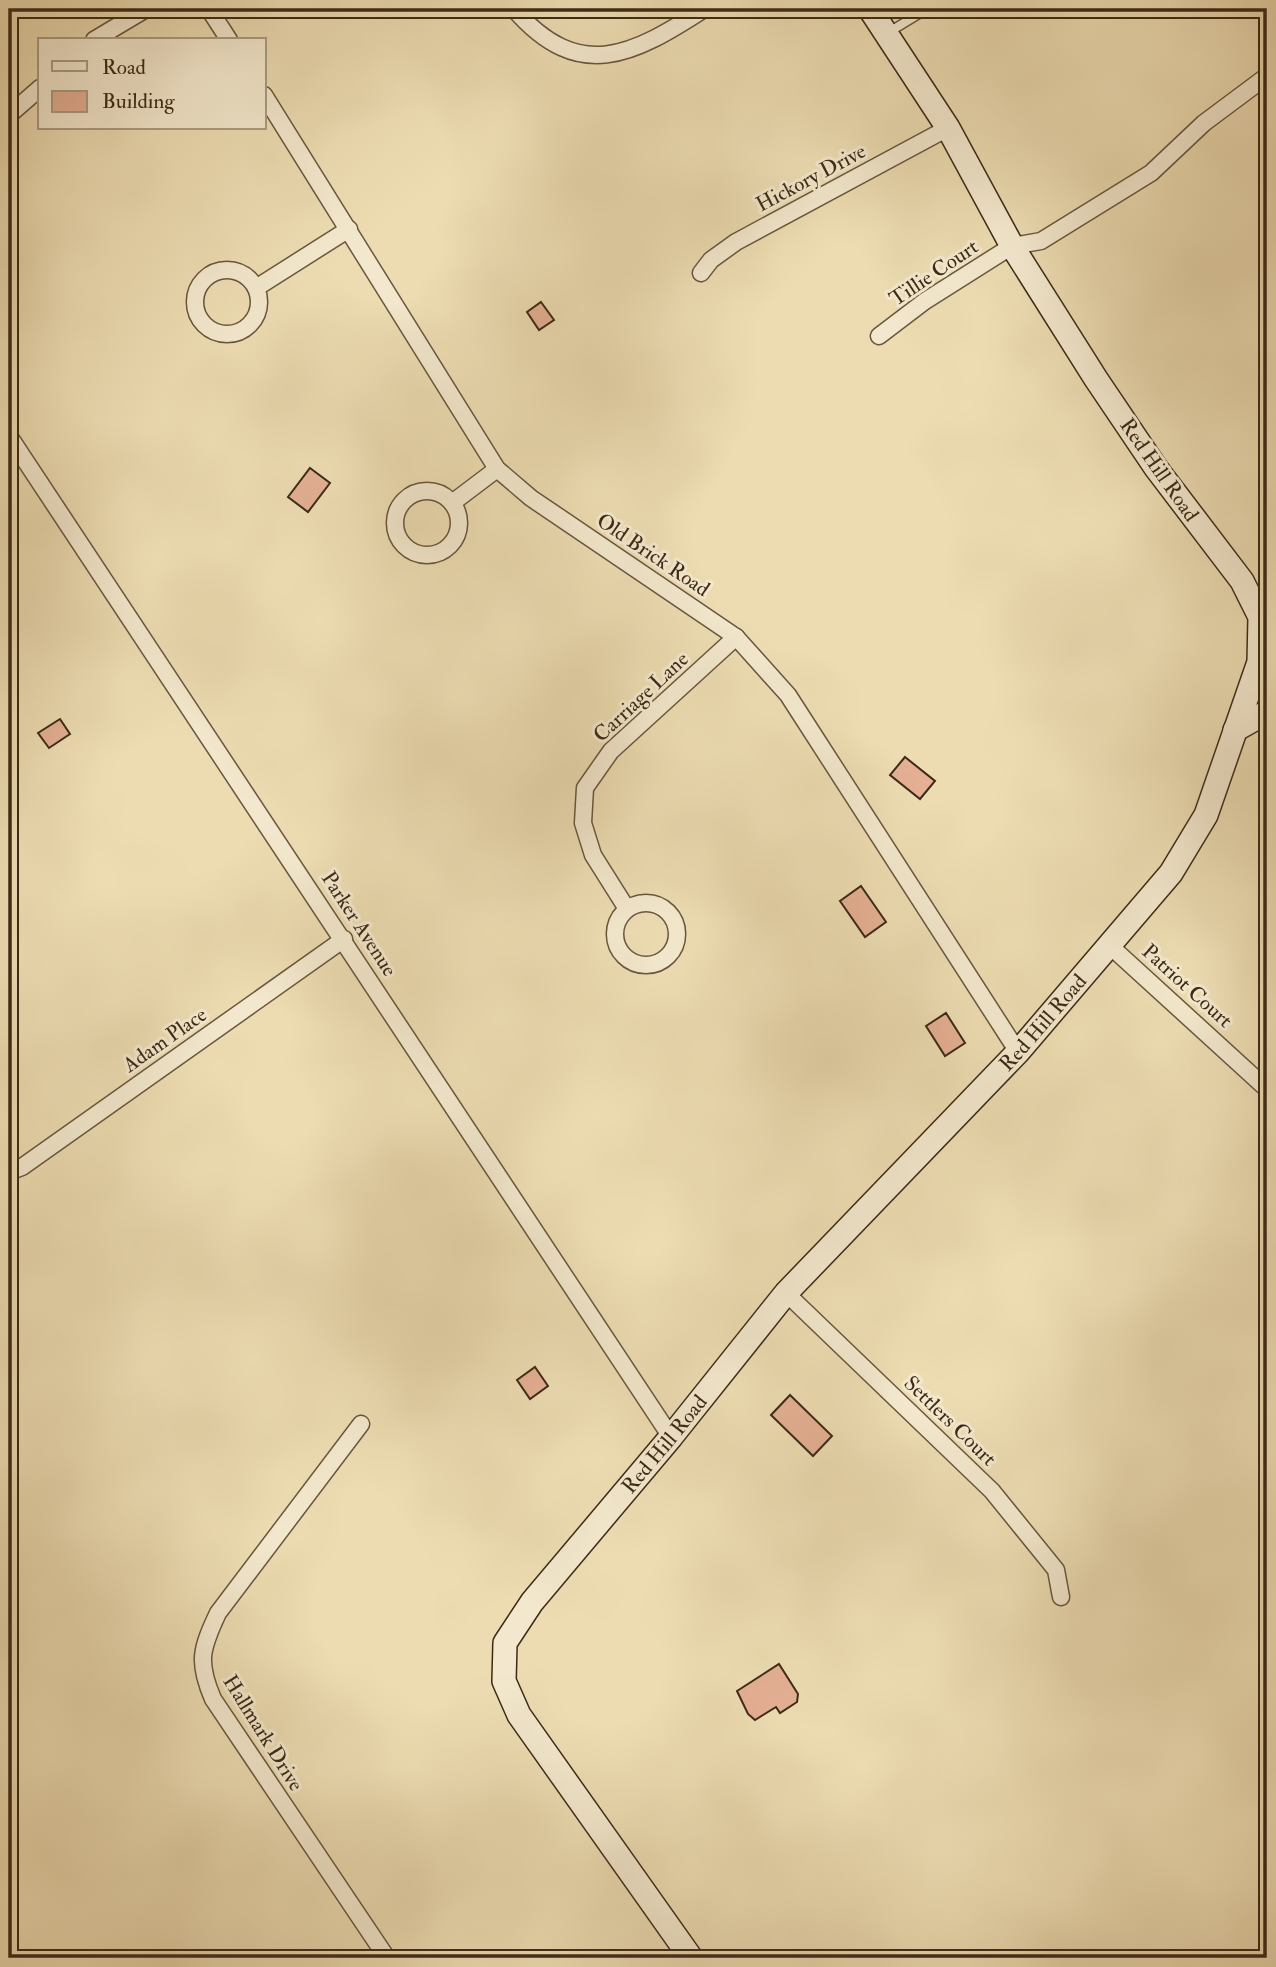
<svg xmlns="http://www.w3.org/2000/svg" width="1276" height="1967" font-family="'IM FELL Double Pica',serif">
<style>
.building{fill:#e5b094;stroke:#3c2a17;stroke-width:2}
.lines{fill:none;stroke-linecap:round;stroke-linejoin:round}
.lane-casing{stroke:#68563e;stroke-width:11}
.street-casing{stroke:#68563e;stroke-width:19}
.secondary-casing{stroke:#3c2a17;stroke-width:26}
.lane{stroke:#f3e8cd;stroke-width:8}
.street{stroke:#f3e8cd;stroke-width:16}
.secondary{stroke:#f3e8cd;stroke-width:23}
.labels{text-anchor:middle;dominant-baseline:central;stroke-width:6;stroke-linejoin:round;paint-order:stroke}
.street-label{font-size:21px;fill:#3c2a17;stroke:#f3e8cd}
</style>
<rect width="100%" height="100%" fill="#eddcb2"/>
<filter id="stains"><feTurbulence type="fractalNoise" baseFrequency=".00286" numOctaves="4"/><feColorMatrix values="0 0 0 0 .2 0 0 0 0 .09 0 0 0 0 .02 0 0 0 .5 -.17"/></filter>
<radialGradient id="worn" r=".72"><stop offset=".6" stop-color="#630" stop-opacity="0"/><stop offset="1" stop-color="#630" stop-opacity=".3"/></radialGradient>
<g class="building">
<polygon points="541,302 554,320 539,330 527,312"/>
<polygon points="310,468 330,483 308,512 288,497"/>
<polygon points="60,719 70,734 49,748 38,733"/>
<polygon points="905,757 935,781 920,799 890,775"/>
<polygon points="861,886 886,922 865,937 840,901"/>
<polygon points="946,1013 965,1043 945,1056 926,1026"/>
<polygon points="535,1367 548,1386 530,1399 517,1380"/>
<polygon points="790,1395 832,1436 813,1456 771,1415"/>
<polygon points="779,1664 798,1694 797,1702 780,1713 776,1707 755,1720 748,1714 737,1691"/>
</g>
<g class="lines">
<g class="lane-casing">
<polyline id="lane" points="889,32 927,9"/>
</g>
<g class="street-casing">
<g id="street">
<polyline points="209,9 229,40"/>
<path d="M514,9C579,84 633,55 704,9"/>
<polyline points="94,40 146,9"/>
<polyline points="264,95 497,469 531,498 736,637 788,695 1018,1052"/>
<polyline points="9,115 40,88"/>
<circle cx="227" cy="302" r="32"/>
<polyline points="701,273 711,260 736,242 948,128"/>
<polyline points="256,288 349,229"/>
<polyline points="879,336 925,301 1012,246 1041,241 1151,173 1204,123 1267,76"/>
<polyline points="9,436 671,1437"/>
<circle cx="427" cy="523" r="32"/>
<polyline points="452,503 497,469"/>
<circle cx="646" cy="934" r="31"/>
<polyline points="627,909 593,855 583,823 585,788 611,751 736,637"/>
<polyline points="1108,944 1267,1089"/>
<polyline points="9,1172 22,1167 344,939"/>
<polyline points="786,1293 992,1491 1056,1570 1061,1597"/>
<path d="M361,1424L218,1613C201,1649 197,1662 213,1699L387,1958"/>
</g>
</g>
<g class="secondary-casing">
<g id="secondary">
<polyline points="1235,730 1267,712"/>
<path id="s1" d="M691,1958L519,1715L504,1681L505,1643L532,1602L671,1437L786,1293L1018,1052L1171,873L1206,815L1259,662L1260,617L1242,581L1156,468L1096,379L1012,246L948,128L870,9"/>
</g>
</g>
<use href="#lane" class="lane"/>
<use href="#street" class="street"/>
<use href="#secondary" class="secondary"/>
</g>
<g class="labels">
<g class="street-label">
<text transform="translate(811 178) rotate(-28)">Hickory Drive</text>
<text transform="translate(934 273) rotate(-34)">Tillie Court</text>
<text transform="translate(1159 470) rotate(55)">Red Hill Road</text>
<text transform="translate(653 555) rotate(34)">Old Brick Road</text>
<text transform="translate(641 697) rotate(-43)">Carriage Lane</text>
<text transform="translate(359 924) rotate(57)">Parker Avenue</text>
<text transform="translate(1187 986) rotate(42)">Patriot Court</text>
<text stroke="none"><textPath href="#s1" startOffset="1195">Red Hill Road</textPath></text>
<text transform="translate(165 1040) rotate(-35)">Adam Place</text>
<text transform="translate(950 1421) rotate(44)">Settlers Court</text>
<text stroke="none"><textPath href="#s1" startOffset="628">Red Hill Road</textPath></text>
<text transform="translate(263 1733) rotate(58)">Hallmark Drive</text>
</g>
</g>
<rect width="1276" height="1967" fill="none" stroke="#eddcb2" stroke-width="35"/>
<rect x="10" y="10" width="1255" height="1946" fill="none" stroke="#3c2a17" stroke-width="3.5"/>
<rect x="18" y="18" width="1241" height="1932" fill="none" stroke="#3c2a17" stroke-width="2"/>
<rect x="38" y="38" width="228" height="91" fill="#f3e8cd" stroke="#aa9c84" stroke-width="2"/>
<rect x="52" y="61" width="35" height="10" fill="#f3e8cd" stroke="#aa9c84" stroke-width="2"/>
<text x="102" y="74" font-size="21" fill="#3c2a17">Road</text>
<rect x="52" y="91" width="35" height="21" fill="#e5b094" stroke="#aa9c84" stroke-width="2"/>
<text x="102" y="108" font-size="21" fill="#3c2a17">Building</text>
<rect width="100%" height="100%" filter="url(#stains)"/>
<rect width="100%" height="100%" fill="url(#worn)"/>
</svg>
